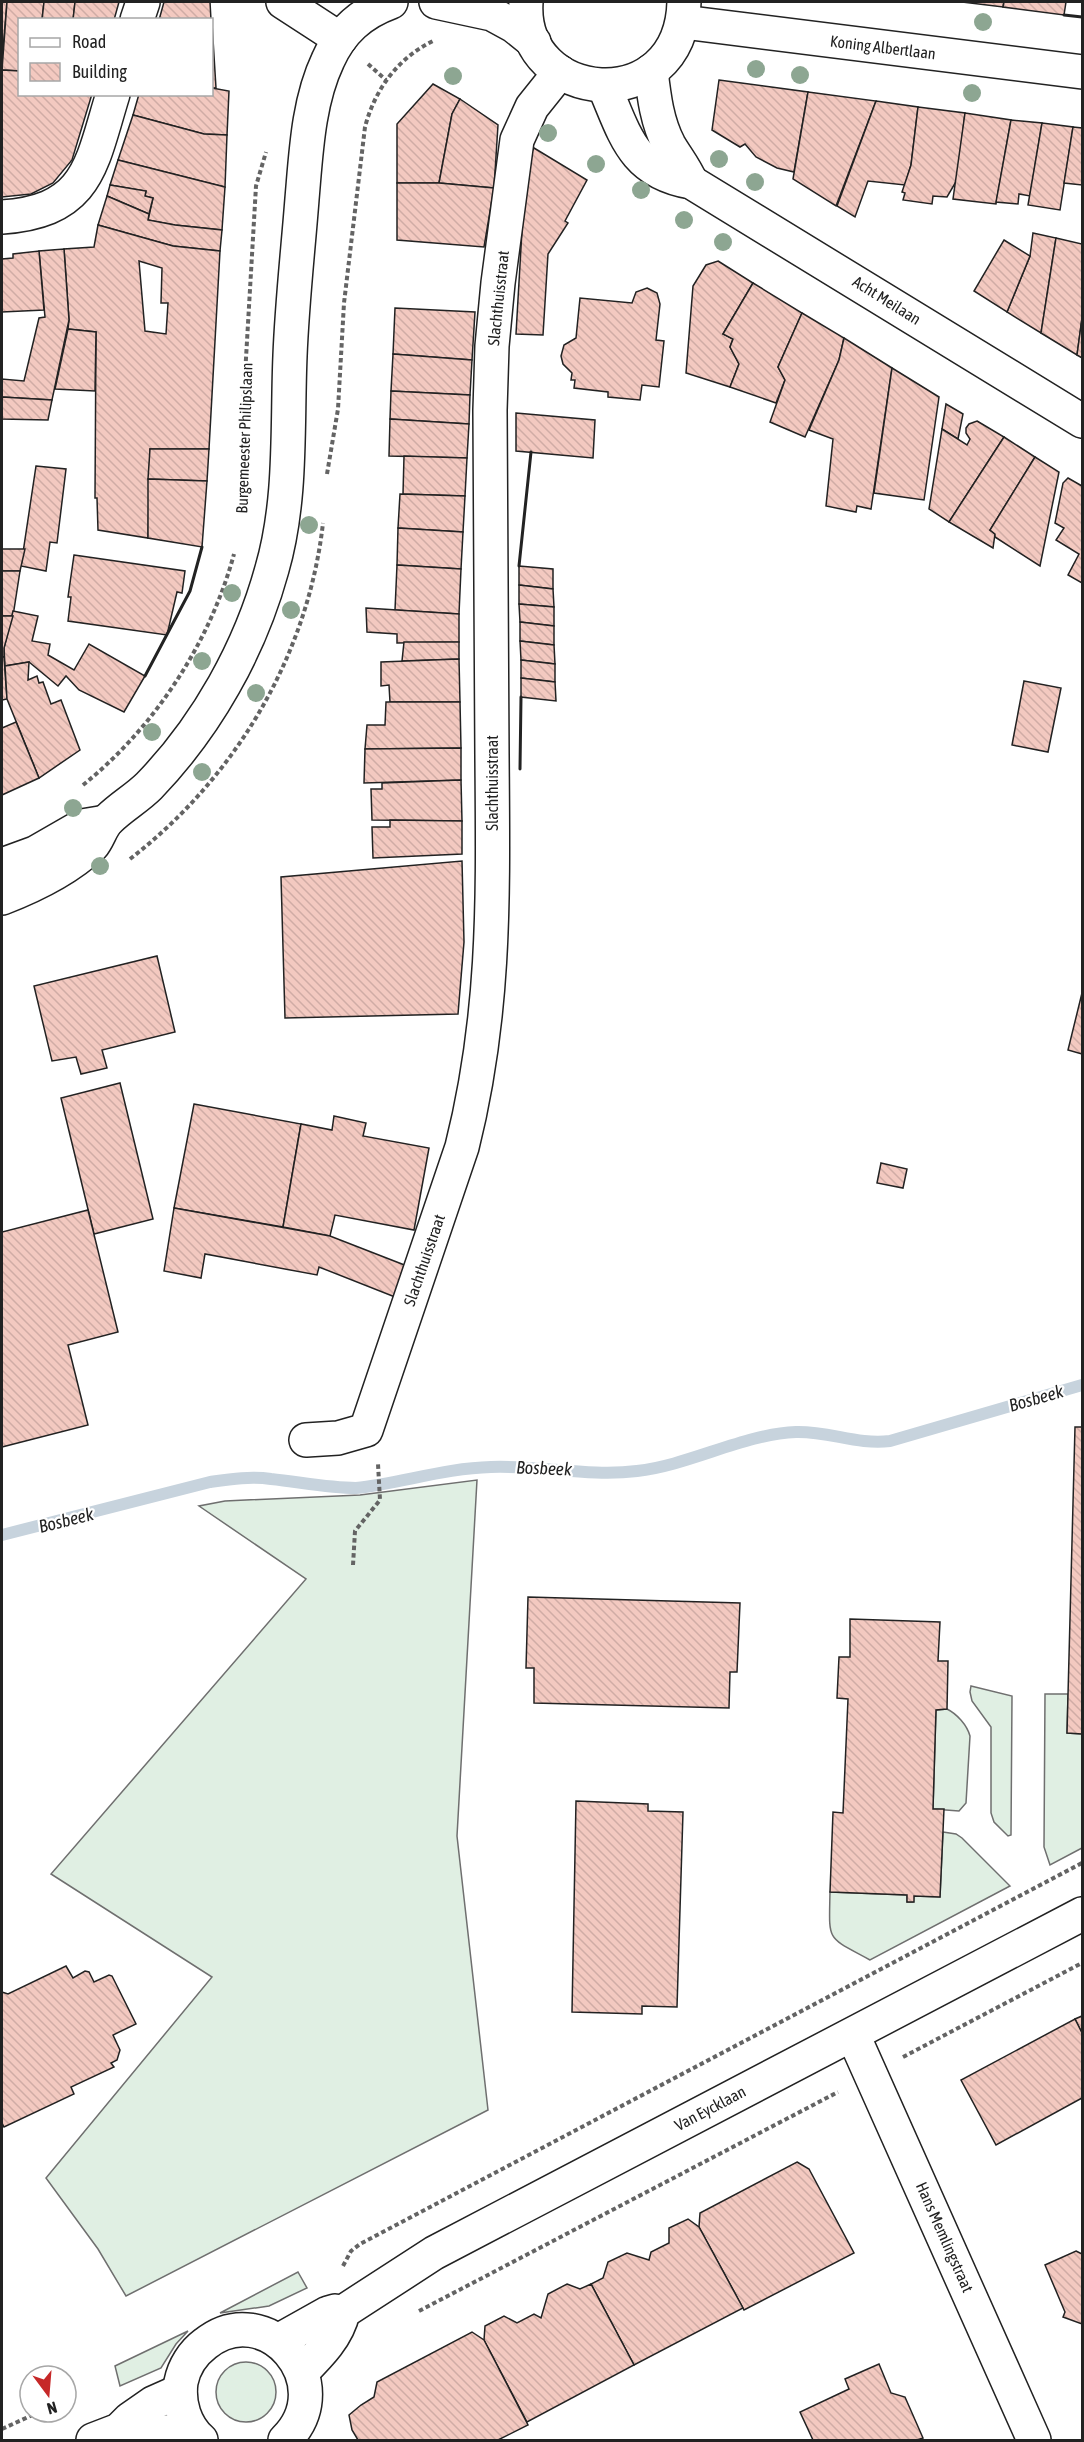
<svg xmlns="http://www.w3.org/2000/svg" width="1084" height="2442" font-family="'Asap Condensed',sans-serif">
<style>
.grass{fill:#e0efe3;stroke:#6f6f6f;stroke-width:1.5}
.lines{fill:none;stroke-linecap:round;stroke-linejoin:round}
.stream{stroke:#c7d3dd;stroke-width:12}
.building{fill:url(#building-back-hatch);stroke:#222;stroke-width:1.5;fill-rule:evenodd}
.minor-casing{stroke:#222;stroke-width:36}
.major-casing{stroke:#222;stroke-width:36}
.path{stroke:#646464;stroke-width:4;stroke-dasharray:4.5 3;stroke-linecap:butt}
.minor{stroke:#fff;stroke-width:33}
.major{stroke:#fff;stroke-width:33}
.wall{stroke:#222;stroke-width:3}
.tree{fill:#8da692}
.labels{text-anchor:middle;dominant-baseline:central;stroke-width:4.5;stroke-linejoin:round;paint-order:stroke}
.street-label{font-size:16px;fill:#222;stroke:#fff}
.water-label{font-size:18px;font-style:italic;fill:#222;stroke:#fff}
</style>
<defs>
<pattern id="building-back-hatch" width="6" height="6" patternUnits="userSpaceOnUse" patternTransform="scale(1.5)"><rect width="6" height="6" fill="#f3c9c0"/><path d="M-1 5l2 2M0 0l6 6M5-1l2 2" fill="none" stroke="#d0aca5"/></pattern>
</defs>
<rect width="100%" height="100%" fill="#fff"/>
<g class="grass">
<polygon points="477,1480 457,1836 488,2110 126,2296 98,2249 46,2178 212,1977 51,1874 306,1579 199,1506 225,1501 360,1495"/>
<polygon points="971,1686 1012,1696 1011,1835 1008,1836 994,1822 991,1813 991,1727 972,1701 970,1692"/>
<polygon points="1045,1694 1068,1694 1067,1733 1082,1734 1082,1848 1050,1865 1044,1847"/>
<path d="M947,1709C957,1714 967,1725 970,1736L966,1803L959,1811L933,1809L936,1710Z"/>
<path d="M943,1832L956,1834L962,1838L1010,1886L870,1960C826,1936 829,1943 830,1892L907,1895V1902H913L914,1896L940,1897Z"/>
<polygon points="298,2272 307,2288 269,2306 220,2313"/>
<polygon points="188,2331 176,2344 161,2368 120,2386 115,2366"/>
<circle cx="246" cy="2392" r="30"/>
</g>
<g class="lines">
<path class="stream" d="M2,1535L210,1482C231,1479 251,1476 271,1479C300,1482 328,1488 356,1488C401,1483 446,1468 491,1467C539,1465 589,1477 637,1471C690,1465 744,1434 796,1432C829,1431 857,1445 890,1441L1082,1385"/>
</g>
<g class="building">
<polygon points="2,2 7,2 2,61"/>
<polygon points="7,2 44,2 42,20 20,20 20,71 2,70"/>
<polygon points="44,2 75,2 73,20 42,20"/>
<polygon points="75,2 119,2 114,20 73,20"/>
<polygon points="164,2 210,2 211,20 159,20"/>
<polygon points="962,2 1004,2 1003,7"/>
<polygon points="1004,2 1066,2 1064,15 1003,7"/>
<polygon points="212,23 216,88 212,88"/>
<polygon points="2,70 20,71 20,94 92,94 72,160 53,183 31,194 2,197"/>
<polygon points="719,80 808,92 794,172 777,168 756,157 745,144 740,147 712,130"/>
<polygon points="433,84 460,99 452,114 439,183 397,183 397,124"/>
<polygon points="212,88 229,91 227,135 204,134 133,115 139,94 212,94"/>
<polygon points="808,92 876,101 836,206 793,179"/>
<polygon points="460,99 498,125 494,188 439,183 452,114"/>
<polygon points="876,101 918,107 911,165 905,185 868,181 855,217 837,206"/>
<polygon points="918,107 965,113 957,180 947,197 933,196 932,204 903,200 905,193 902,192 911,165"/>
<polygon points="965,113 1011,120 996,204 953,199"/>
<polygon points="133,115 204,134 227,135 225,187 118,160"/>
<polygon points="1011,120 1042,123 1030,196 1019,194 1018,204 996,202"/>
<polygon points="1042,123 1073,127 1060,210 1028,205"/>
<polygon points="1073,127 1082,128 1082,185 1064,183"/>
<polygon points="534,148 587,180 565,221 568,223 548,254 543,335 516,334 526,161"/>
<polygon points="118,160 225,187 222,230 175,225 148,220 153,198 145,196 146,191 110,185"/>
<polygon points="397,183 439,183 494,188 484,247 397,240"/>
<polygon points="110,185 146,191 145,196 153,198 149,214 107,196"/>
<polygon points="107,196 149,214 148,220 175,225 222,230 220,251 173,246 98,225"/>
<path d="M98,225L173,246L220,251L209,449H150L148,538L98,530L97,498H95L96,332L68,329L69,320L64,249L94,247ZM139,261L162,268L161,303H168L166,334L145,331Z"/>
<polygon points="1033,233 1056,238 1041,333 1007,312 1030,256"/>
<polygon points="1056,238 1082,244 1082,318 1077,355 1041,333"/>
<polygon points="1004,240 1030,256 1007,312 974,291"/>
<polygon points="64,249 69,320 52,400 2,397 2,379 24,381 39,318 45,317 39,251"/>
<polygon points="39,251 44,310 2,312 2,259 13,258 13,254"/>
<polygon points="718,261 753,283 723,334 733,339 730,347 739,364 730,387 686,373 693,286 706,265"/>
<polygon points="753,283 802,313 778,367 785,380 776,403 730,387 739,364 730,347 733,339 723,334"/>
<polygon points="647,288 657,293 660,304 656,340 664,341 659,387 642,385 640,400 608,397 608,392 574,388 575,380 571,380 572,373 563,364 561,356 564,345 576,338 580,298 632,303 636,292"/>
<polygon points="395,308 475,312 472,360 393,354"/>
<polygon points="802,313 844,338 839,360 805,437 770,422 785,380 778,367"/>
<polygon points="1082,318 1082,358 1077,355"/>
<polygon points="68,329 96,332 95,391 55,389"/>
<polygon points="844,338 892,368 871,509 857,506 856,512 826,506 833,439 809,430 839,360"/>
<polygon points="393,354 472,360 470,395 391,391"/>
<polygon points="892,368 939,397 924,500 874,493"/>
<polygon points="391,391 470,395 469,424 390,419"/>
<polygon points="2,397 52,400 48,420 2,419"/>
<polygon points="946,404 963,414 958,439 942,429"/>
<polygon points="516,413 595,420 593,458 516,451"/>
<polygon points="390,419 469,424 467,458 389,456"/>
<polygon points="977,421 1004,437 949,522 929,509 942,429 967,445 970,439 966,433 966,428 969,424"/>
<polygon points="1004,437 1035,457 990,530 995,534 993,548 949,522"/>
<polygon points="150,449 209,449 207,481 148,479"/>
<polygon points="404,456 467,458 465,496 403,494"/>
<polygon points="1035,457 1059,472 1040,566 995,537 995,534 990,530"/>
<polygon points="36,466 66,469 57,543 50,542 46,571 21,566"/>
<polygon points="1068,478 1082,486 1082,583 1068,575 1079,554 1056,540 1064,528 1055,523 1063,483"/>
<polygon points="148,479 207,481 202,547 148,538"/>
<polygon points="400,494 465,496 463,532 398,528"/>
<polygon points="398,528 463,532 461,569 397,565"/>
<polygon points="2,549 25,549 20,571 2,571"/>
<polygon points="74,555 185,571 182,593 177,592 167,635 68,621 71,597 68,597"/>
<polygon points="397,565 461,569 459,614 395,610"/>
<polygon points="519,566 553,569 553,589 519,585"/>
<polygon points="2,571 20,571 13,616 2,616"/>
<polygon points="519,585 553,589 554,607 519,604"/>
<polygon points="519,604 554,607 554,626 520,622"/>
<polygon points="366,608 459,614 459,642 397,643 397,634 367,632"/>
<polygon points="13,611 38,616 32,641 50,644 48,655 74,670 89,644 145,676 124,712 79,690 66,676 58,686 29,662 5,666 4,648"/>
<polygon points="2,616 13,616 4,648 4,657 2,657"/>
<polygon points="520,622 554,626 554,645 520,641"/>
<polygon points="520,641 554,645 555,664 521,660"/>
<polygon points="404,642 459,642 459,659 402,661"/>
<polygon points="2,657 4,657 7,699 2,700"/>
<polygon points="459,659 460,702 390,702 389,685 381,686 381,662"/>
<polygon points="521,660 555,664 555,682 521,678"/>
<polygon points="29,662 28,680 37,676 39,683 43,682 51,704 61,700 80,750 39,778 7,699 5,666"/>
<polygon points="521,678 555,682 556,701 521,697"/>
<polygon points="1024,681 1061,688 1048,752 1012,745"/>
<polygon points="386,702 460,702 461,748 365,749 367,725 385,725"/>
<polygon points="16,722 39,778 2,795 2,728"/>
<polygon points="461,748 461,780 364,783 365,749"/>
<polygon points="461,780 462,821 372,820 371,789 382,789 382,783"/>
<polygon points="390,820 462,821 462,854 373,858 372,827 390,827"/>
<polygon points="462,861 464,942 458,1014 285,1018 281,877"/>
<polygon points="157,956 175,1032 102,1050 107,1068 81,1074 76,1057 52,1061 34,986"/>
<polygon points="1082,993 1082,1054 1068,1050"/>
<polygon points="120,1083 153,1219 94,1234 61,1098"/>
<polygon points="194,1104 301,1124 283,1227 174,1208"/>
<polygon points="334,1116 366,1123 363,1136 429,1148 414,1230 335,1215 330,1236 283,1227 301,1124 332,1130"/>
<polygon points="881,1163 907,1169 903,1188 877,1183"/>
<polygon points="174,1208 330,1236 407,1266 395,1297 319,1267 317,1275 205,1254 201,1278 164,1271"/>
<polygon points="88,1210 118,1332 68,1345 88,1425 2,1447 2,1232"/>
<polygon points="1075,1427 1082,1427 1082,1734 1067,1733"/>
<polygon points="528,1597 740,1603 737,1672 730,1672 729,1708 534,1703 534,1668 526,1668"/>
<polygon points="850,1619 940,1622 938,1661 948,1661 947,1709 936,1710 933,1809 944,1809 940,1897 914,1896 914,1902 907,1902 907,1895 830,1892 833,1812 843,1813 848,1699 837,1698 839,1657 850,1657"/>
<polygon points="576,1801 648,1804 648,1811 683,1812 677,2007 642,2006 642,2014 572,2012"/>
<polygon points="66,1966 73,1978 85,1971 89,1972 94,1982 109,1975 112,1976 136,2024 113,2035 120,2050 117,2060 111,2063 114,2067 71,2087 74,2094 4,2127 2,2123 2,1992 8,1994"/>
<polygon points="1082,2016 1082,2033 1075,2019"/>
<polygon points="1075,2019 1082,2033 1082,2098 996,2145 961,2080"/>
<polygon points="797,2162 809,2169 854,2253 744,2310 699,2227 700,2213"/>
<polygon points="688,2219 699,2227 743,2308 634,2365 591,2284 603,2278 608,2262 627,2253 649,2260 651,2252 669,2243 669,2228"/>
<polygon points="1076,2251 1082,2254 1082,2324 1063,2317 1065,2312 1045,2265"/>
<polygon points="567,2284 580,2289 591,2284 634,2365 527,2422 484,2340 485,2326 504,2316 517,2323 534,2314 541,2318 548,2294"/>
<polygon points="472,2332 484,2340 528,2425 498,2440 358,2440 352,2430 349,2415 361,2405 374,2397 377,2382"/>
<polygon points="879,2364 891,2393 905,2397 923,2438 917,2440 813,2440 800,2412 849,2389 845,2379"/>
</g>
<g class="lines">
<g class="minor-casing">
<g id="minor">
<polyline points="283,2 340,39"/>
<polyline points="436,2 492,14 514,26 534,42"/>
<path d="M526,2C519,105 681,120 684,2"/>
<polyline points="137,20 143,2"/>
<polyline points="683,22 1082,72"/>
<path d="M651,71C654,97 657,122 669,145C676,157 685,168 691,182"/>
<path d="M604,86C625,134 632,172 691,182L1082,421"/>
<path d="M2,217C89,211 91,165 113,94"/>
<polyline points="2,865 35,853 82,826 106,822"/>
<path d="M2,898C33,886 68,869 92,846C99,838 101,826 109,819C121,807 137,798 149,786C207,726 250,649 272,569C292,500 287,427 290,356C292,303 298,251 302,199C306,153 308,102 328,60C341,31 361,13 391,2"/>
<path d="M306,1440L338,1438L366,1430L462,1147C496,1012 493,892 492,755C491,640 490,525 490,410L492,346L498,283L517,140L532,107L560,72"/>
<polyline points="853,2035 1034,2440"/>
</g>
</g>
<g class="major-casing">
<g id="major">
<polyline points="278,2341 328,2313 335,2311 343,2312 434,2253 1082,1914"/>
<path d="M302,2372C319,2355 338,2336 343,2312"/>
<path d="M119,2430C144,2437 165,2433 190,2428"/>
<polyline points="93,2440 119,2430 130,2419 153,2403 180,2391"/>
<path d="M201,2440C185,2426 178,2403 181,2382C184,2367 193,2353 205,2344C265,2295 343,2383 285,2440"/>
</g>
</g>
<g class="path">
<polyline points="368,64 386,80"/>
<path d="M327,474L338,409L344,303L365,127C375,89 398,58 433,41"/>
<polyline points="242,511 242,427 256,186 266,152"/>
<path d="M83,785C154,728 210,643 234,554"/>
<path d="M130,859C235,778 308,656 323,523"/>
<polyline points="353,1565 355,1531 380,1500 378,1464"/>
<polyline points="903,2057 1082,1963"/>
<polyline points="343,2266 351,2251 360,2244 1082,1863"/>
<polyline points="419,2311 838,2092"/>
<polyline points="2,2429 39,2412"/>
</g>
<use href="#minor" class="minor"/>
<use href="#major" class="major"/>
<g class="wall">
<polyline points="1064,15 1082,17"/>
<polyline points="519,566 531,452"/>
<polyline points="145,676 190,591 202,547"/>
<polyline points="520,769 521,697"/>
</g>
</g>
<g class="tree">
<circle cx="983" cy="22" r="9"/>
<circle cx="756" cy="69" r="9"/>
<circle cx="800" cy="75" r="9"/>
<circle cx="453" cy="76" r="9"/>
<circle cx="972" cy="93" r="9"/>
<circle cx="548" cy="133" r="9"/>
<circle cx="719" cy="159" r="9"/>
<circle cx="596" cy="164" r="9"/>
<circle cx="755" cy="182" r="9"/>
<circle cx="641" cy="190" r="9"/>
<circle cx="684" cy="220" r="9"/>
<circle cx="723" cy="242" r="9"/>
<circle cx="309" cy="525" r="9"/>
<circle cx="232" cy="593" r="9"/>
<circle cx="291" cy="610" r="9"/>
<circle cx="202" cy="661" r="9"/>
<circle cx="256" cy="693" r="9"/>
<circle cx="152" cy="732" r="9"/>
<circle cx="202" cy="772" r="9"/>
<circle cx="73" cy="808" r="9"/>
<circle cx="100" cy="866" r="9"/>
</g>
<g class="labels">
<g class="street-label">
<text transform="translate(883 47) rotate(7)">Koning Albertlaan</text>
<text transform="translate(498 298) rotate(-84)">Slachthuisstraat</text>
<text transform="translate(887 300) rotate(32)">Acht Meilaan</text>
<text transform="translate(244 438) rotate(-88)">Burgemeester Philipslaan</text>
<text transform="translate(492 783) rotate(-90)">Slachthuisstraat</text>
<text transform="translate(424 1260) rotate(-71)">Slachthuisstraat</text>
<text transform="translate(710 2108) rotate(-28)">Van Eycklaan</text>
<text transform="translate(945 2237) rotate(66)">Hans Memlingstraat</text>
</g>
<g class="water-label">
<text transform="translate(1036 1398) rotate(-16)">Bosbeek</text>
<text transform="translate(544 1468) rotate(2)">Bosbeek</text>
<text transform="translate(66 1520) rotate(-14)">Bosbeek</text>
</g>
</g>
<rect width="1084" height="2442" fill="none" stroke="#222222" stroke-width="6"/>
<rect x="18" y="18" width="195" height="78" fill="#ffffff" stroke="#a7a7a7" stroke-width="1.5"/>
<rect x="30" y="38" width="30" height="9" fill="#ffffff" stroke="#a7a7a7" stroke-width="1.5"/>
<text x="72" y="48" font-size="18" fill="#222222">Road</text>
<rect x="30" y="63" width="30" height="18" fill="url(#building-back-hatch)" stroke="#a7a7a7" stroke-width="1.5"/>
<text x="72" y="78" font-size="18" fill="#222222">Building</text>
<g transform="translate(48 2394) rotate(164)"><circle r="28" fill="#ffffff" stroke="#a7a7a7" stroke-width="1.5"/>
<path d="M0-4.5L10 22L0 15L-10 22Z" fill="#c62828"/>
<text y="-9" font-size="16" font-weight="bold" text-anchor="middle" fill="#222222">N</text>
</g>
</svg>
